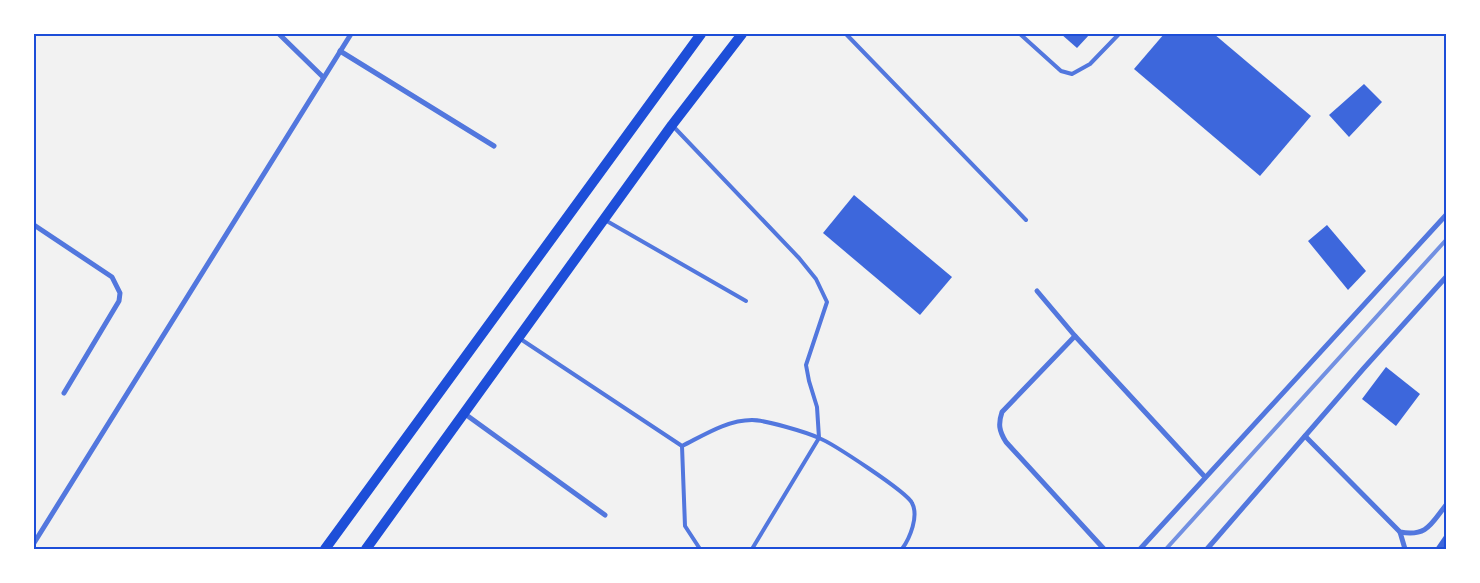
<svg xmlns="http://www.w3.org/2000/svg" width="1480" height="583" font-family="Ubuntu,sans-serif">
<style>
.building{fill:#3d67dc}
.lines{fill:none;stroke-linecap:round;stroke-linejoin:round}
.service{stroke:#5277de;stroke-width:4}
.minor{stroke:#5277de;stroke-width:5}
.secondary{stroke:#1d4ed8;stroke-width:10}
.rail{stroke:#7290e2;stroke-width:4}
.neatline{fill:none;stroke:#1d4ed8;stroke-width:2}
</style>
<rect width="100%" height="100%" fill="#f2f2f2"/>
<g class="building">
<polygon points="1061,34 1090,34 1077,48"/>
<polygon points="1164,34 1214,34 1311,116 1260,176 1134,69"/>
<polygon points="1364,84 1382,102 1349,137 1329,115"/>
<polygon points="854,195 952,277 920,315 823,233"/>
<polygon points="1327,225 1366,271 1348,290 1308,241"/>
<polygon points="1386,367 1420,394 1396,426 1362,399"/>
<polygon points="1446,533 1446,549 1435,549"/>
</g>
<g class="lines">
<g class="service">
<polyline points="846,34 1026,220"/>
<polyline points="1020,34 1061,71 1072,74 1090,64 1119,34"/>
<polyline points="672,125 799,258 816,279 827,302 806,365 809,381 817,407 819,438 752,549"/>
<polyline points="605,220 746,301"/>
<path d="M519,338L682,446C704,435 727,420 752,420C765,420 806,432 819,438C832,443 907,492 912,503C919,516 910,538 902,549"/>
<polyline points="682,446 685,526 700,549"/>
</g>
<g class="minor">
<polyline points="279,34 323,77"/>
<polyline points="340,51 494,146"/>
<polyline points="34,225 112,277 120,293 119,301 64,393"/>
<polyline points="1037,291 1075,336 1205,477"/>
<path d="M1075,336L1002,412C998,424 999,431 1006,442L1104,549"/>
<polyline points="465,414 605,515"/>
<path d="M1305,436L1400,532C1427,537 1431,524 1446,505"/>
<polyline points="1400,532 1405,549"/>
<polyline points="34,543 351,34"/>
<polyline points="1140,549 1446,215"/>
<polyline points="1207,549 1364,368 1446,277"/>
</g>
<g class="secondary">
<polyline points="325,549 701,34"/>
<polyline points="366,549 672,125 742,34"/>
</g>
<polyline class="rail" points="1166,549 1446,240"/>
</g>
<rect width="1480" height="583" fill="none" stroke="#ffffff" stroke-width="70"/>
<rect x="35" y="35" width="1410" height="513" class="neatline"/>
</svg>
